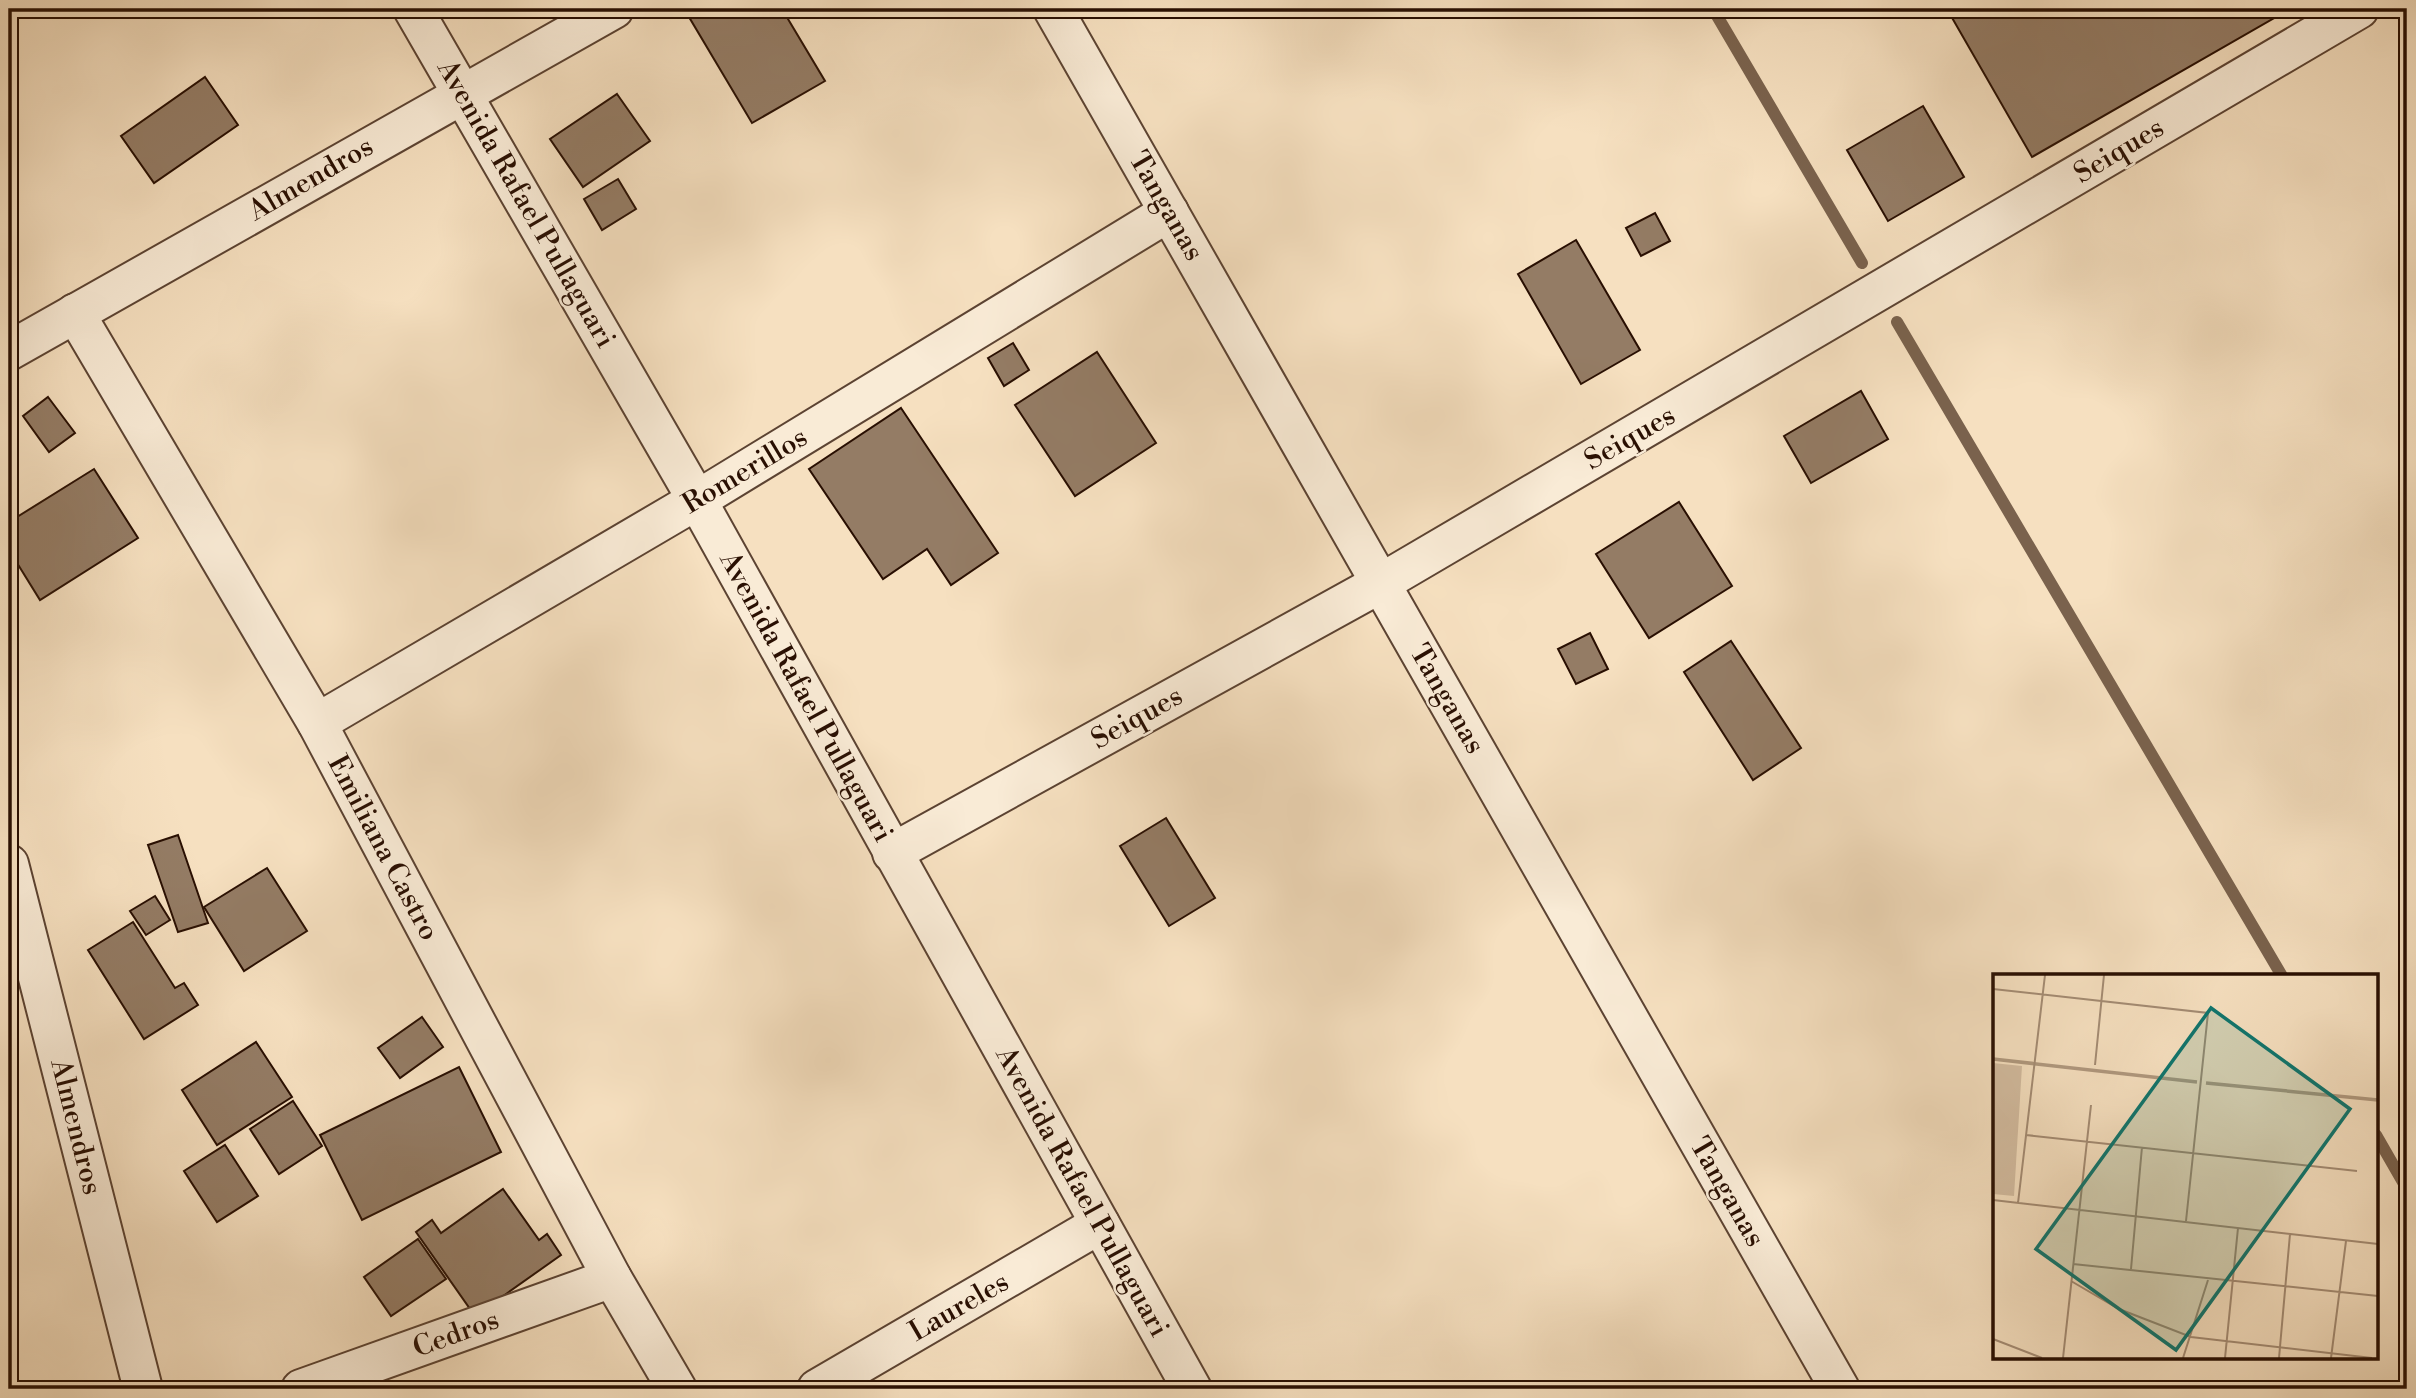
<svg xmlns="http://www.w3.org/2000/svg" width="2416" height="1398" font-family="'Libre Bodoni',serif">
<style>
.lines{fill:none;stroke-linecap:round;stroke-linejoin:round}
.stream{stroke:#7a624d;stroke-width:12}
.building{fill:#947c65;stroke:#290f02;stroke-width:2}
.minor-casing{stroke:#5c4332;stroke-width:42}
.minor{stroke:#f9ebd6;stroke-width:38}
.labels{text-anchor:middle;dominant-baseline:central;stroke-width:5;stroke-linejoin:round;paint-order:stroke}
.street-label{font-size:28px;fill:#290f02;stroke:#f9ebd6}
.inset-river{fill:none;stroke:#b0997f;stroke-width:3.5}
.inset-road{fill:none;stroke:#a48c74;stroke-width:2}
.view{fill:#0f766e;fill-opacity:0.15;stroke:#0f766e;stroke-width:3.5}
.inset-edge{fill:none;stroke:#290f02;stroke-width:3.5}
</style>
<rect width="100%" height="100%" fill="#f6e0c0"/>
<filter id="stains"><feTurbulence type="fractalNoise" baseFrequency=".00286" numOctaves="4"/><feColorMatrix values="0 0 0 0 .2 0 0 0 0 .09 0 0 0 0 .02 0 0 0 .5 -.17"/></filter>
<radialGradient id="worn" r=".72"><stop offset=".6" stop-color="#630" stop-opacity="0"/><stop offset="1" stop-color="#630" stop-opacity=".3"/></radialGradient>
<g class="lines">
<g class="stream">
<polyline points="1713,9 1862,263"/>
<polyline points="1897,322 2282,976"/>
<polyline points="2376,1135 2407,1189"/>
</g>
</g>
<g class="building">
<polygon points="703,9 782,9 825,81 752,123 689,17"/>
<polygon points="1947,9 2290,9 2032,157"/>
<polygon points="205,77 238,125 154,183 121,136"/>
<polygon points="617,94 650,141 583,187 550,139"/>
<polygon points="1923,106 1964,177 1888,221 1847,150"/>
<polygon points="618,179 636,209 602,230 584,199"/>
<polygon points="1655,213 1670,241 1641,256 1626,228"/>
<polygon points="1576,240 1640,350 1581,384 1518,274"/>
<polygon points="1013,343 1029,370 1004,386 988,358"/>
<polygon points="1097,352 1156,443 1075,496 1015,405"/>
<polygon points="1861,391 1888,439 1811,483 1784,436"/>
<polygon points="48,397 75,433 49,452 23,416"/>
<polygon points="901,408 998,553 951,585 927,549 883,579 809,469"/>
<polygon points="94,469 138,538 40,600 9,550 9,522"/>
<polygon points="1679,502 1732,586 1649,638 1596,554"/>
<polygon points="1590,633 1608,669 1576,684 1558,649"/>
<polygon points="1731,641 1801,748 1753,780 1684,672"/>
<polygon points="1166,818 1215,898 1169,926 1120,846"/>
<polygon points="178,835 208,923 178,932 148,845"/>
<polygon points="267,868 307,931 244,971 204,907"/>
<polygon points="155,896 170,920 146,935 130,911"/>
<polygon points="133,922 175,988 184,983 198,1005 144,1039 88,950"/>
<polygon points="422,1017 443,1047 400,1078 378,1048"/>
<polygon points="256,1042 292,1097 217,1145 182,1090"/>
<polygon points="459,1067 501,1152 362,1220 320,1135"/>
<polygon points="293,1101 322,1146 279,1174 250,1129"/>
<polygon points="225,1145 258,1196 217,1222 184,1171"/>
<polygon points="503,1189 539,1240 547,1234 561,1255 475,1316 416,1232 432,1220 441,1233"/>
<polygon points="418,1239 446,1279 391,1316 364,1277"/>
</g>
<g class="lines">
<g class="minor-casing">
<g id="minor">
<polyline points="413,9 697,500 1192,1389"/>
<polyline points="1053,9 1840,1389"/>
<polyline points="75,313 317,723 612,1278 677,1389"/>
<polyline points="9,351 614,9"/>
<polyline points="317,723 697,500 1169,212"/>
<polyline points="892,853 1381,583 2359,9"/>
<polyline points="9,864 143,1389"/>
<polyline points="301,1389 612,1278"/>
<polyline points="817,1389 1100,1224"/>
</g>
</g>
<use href="#minor" class="minor"/>
</g>
<g class="labels">
<g class="street-label">
<text transform="translate(2119 151) rotate(-31)">Seiques</text>
<text transform="translate(311 179) rotate(-30)">Almendros</text>
<text transform="translate(526 204) rotate(60)">Avenida Rafael Pullaguari</text>
<text transform="translate(1166 206) rotate(60)">Tanganas</text>
<text transform="translate(1630 438) rotate(-30)">Seiques</text>
<text transform="translate(745 471) rotate(-31)">Romerillos</text>
<text transform="translate(806 697) rotate(61)">Avenida Rafael Pullaguari</text>
<text transform="translate(1447 699) rotate(60)">Tanganas</text>
<text transform="translate(1137 718) rotate(-29)">Seiques</text>
<text transform="translate(383 848) rotate(62)">Emiliana Castro</text>
<text transform="translate(76 1127) rotate(76)">Almendros</text>
<text transform="translate(1082 1192) rotate(61)">Avenida Rafael Pullaguari</text>
<text transform="translate(1727 1192) rotate(60)">Tanganas</text>
<text transform="translate(959 1307) rotate(-30)">Laureles</text>
<text transform="translate(456 1334) rotate(-20)">Cedros</text>
</g>
</g>
<g transform="translate(1993 974)">
<rect width="385" height="385" fill="#f6e0c0"/>
<path d="M0,89L29,92L21,222L0,220Z" fill="#d3bca0"/>
<path class="inset-river" d="M0,85L204,108M213,109L385,126"/>
<path class="inset-road" d="M0,15L215,39L193,247M102,91L111,1M33,161L364,197M0,226L385,270M25,229L52,1M80,290L385,322M138,295L149,173M78,307L126,335L198,363L379,384M0,365L49,384M70,384L98,131M190,384L215,306M232,384L245,254M286,384L297,260M338,384L353,267"/>
<path class="view" d="M218,34L357,135L183,376L43,275Z"/>
<rect width="385" height="385" class="inset-edge"/>
</g>
<rect width="2416" height="1398" fill="none" stroke="#f6e0c0" stroke-width="35"/>
<rect x="10" y="10" width="2395" height="1377" fill="none" stroke="#290f02" stroke-width="3.5"/>
<rect x="18" y="18" width="2381" height="1363" fill="none" stroke="#290f02" stroke-width="2"/>
<rect width="100%" height="100%" filter="url(#stains)"/>
<rect width="100%" height="100%" fill="url(#worn)"/>
</svg>
